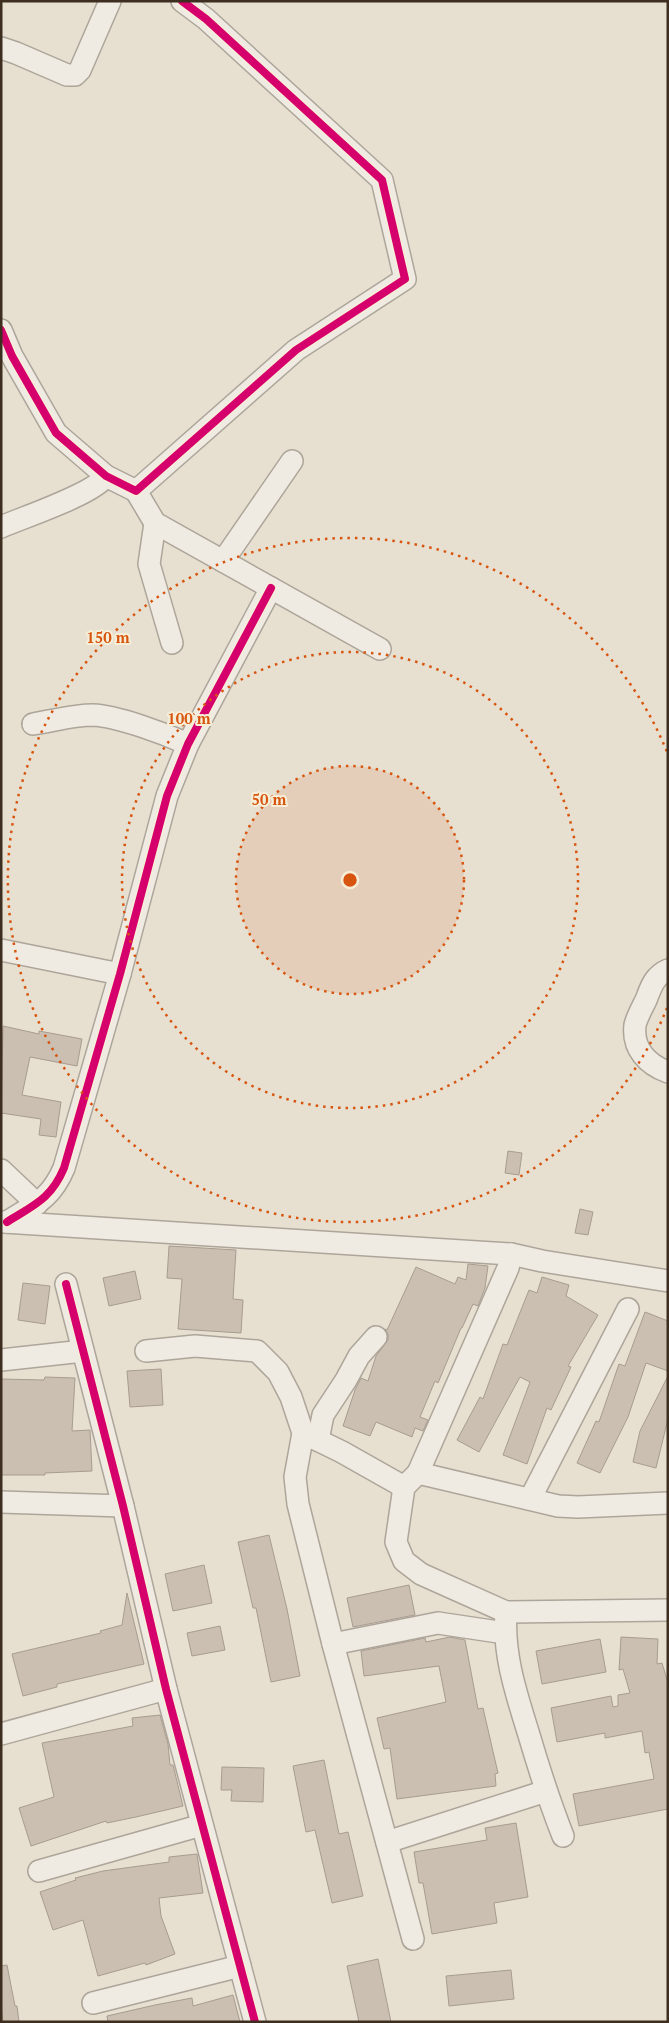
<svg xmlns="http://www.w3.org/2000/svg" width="669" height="2023" font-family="'PT Serif',serif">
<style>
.building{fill:#cbbfb2;stroke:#a89c90}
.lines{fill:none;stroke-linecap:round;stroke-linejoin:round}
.minor-casing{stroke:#ada599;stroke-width:24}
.minor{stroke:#efebe3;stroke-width:21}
.cycleway-casing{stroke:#f7eed8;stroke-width:11}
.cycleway{stroke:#d6006c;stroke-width:8}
.ring{fill:none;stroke:#d7550e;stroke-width:2.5;stroke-dasharray:2.5 5}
.centre{fill:#d7550e;stroke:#f7eed8;stroke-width:2.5}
.ring-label{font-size:15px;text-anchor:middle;font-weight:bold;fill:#d7550e;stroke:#f7eed8;stroke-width:4;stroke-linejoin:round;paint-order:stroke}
</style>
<rect width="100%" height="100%" fill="#e7e0d1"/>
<g class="building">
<polygon points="3,1026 39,1034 39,1031 82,1039 77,1066 30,1057 22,1095 61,1102 56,1137 39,1135 41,1119 1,1113"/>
<polygon points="508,1151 522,1153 519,1175 505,1173"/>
<polygon points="580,1209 593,1212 588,1235 575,1233"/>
<polygon points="169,1246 236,1250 233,1299 243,1300 241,1333 178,1329 182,1279 167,1278"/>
<polygon points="468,1264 488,1266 485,1288 478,1306 473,1304 462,1328 461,1328 438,1383 435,1381 420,1417 428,1420 423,1431 415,1428 412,1437 376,1422 370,1436 343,1426 355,1390 361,1378 368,1381 376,1356 388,1340 388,1334 385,1329 387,1330 416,1267 455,1284 458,1277 466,1280"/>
<polygon points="135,1271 141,1299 109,1306 103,1278"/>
<polygon points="542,1277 569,1285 566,1296 598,1315 568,1366 571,1367 551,1410 547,1408 527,1464 503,1455 530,1382 520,1377 479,1452 457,1440 480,1397 483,1399 503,1344 507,1345 529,1290 537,1293"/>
<polygon points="23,1283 50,1286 45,1324 18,1320"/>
<polygon points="645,1312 668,1321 668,1371 646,1363 628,1417 600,1473 577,1463 596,1421 599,1422 619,1364 625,1366"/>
<polygon points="161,1369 163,1405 130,1407 127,1371"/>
<polygon points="668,1376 668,1419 656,1468 633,1462 640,1431"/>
<polygon points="45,1377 75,1378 72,1431 90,1430 92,1471 45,1473 45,1475 1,1475 1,1379 44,1380"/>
<polygon points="269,1535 287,1609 300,1676 271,1682 256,1608 253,1608 238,1542"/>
<polygon points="204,1565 212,1603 173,1611 165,1574"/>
<polygon points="409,1585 415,1615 353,1627 347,1598"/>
<polygon points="127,1593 144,1664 57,1684 57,1687 23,1696 12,1654 101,1633 100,1631 122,1625"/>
<polygon points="220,1626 225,1650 192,1656 187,1633"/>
<polygon points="450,1637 465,1640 478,1709 483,1708 498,1773 495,1774 496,1786 397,1799 390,1748 384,1749 377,1718 446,1702 439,1666 364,1676 361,1651 425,1638 426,1642"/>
<polygon points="621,1637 658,1639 657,1664 662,1663 668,1683 668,1809 579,1826 573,1794 654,1779 649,1752 645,1753 642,1731 605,1738 605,1733 557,1742 551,1708 611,1696 613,1707 618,1706 618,1695 630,1693 623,1669 619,1670"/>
<polygon points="600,1639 606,1672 542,1684 536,1651"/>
<polygon points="160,1715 168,1744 170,1765 173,1765 183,1806 136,1817 107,1823 106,1821 31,1846 19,1808 54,1797 42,1743 133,1726 132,1718"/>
<polygon points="324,1760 339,1834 348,1832 363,1896 332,1903 315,1830 306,1832 293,1766"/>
<polygon points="222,1767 264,1768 263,1802 231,1801 232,1790 221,1790"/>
<polygon points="516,1823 528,1897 494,1903 497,1923 432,1934 423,1883 419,1883 414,1852 487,1840 485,1828"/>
<polygon points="197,1854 203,1893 159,1898 161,1916 175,1954 146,1965 145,1963 98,1976 83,1920 53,1930 40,1892 76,1880 75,1878 103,1871 169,1862 169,1857"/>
<polygon points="378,1959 391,2022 359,2022 347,1966"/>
<polygon points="7,1965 15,2006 17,2006 19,2022 3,2022 1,2006 1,1966"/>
<polygon points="511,1970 514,1999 449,2006 446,1976"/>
<polygon points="233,1995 240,2022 108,2022 107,2016 155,2005 192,1998 193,2006"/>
</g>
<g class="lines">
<g class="minor-casing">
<g id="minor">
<polyline points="1,48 16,53 67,75 75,75 80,70 110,1"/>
<polyline points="1,330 12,356 56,433 106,476 136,491 296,350 405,279 382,180 206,19 182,1"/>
<polyline points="136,491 155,523 380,649"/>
<polyline points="155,523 149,564 172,643"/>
<path d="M1,527C24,517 94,494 106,476"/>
<polyline points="223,561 292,461"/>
<path d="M33,724C52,721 74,715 93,715C118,716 165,734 188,744"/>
<polyline points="1,950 120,974"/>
<path d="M668,970C654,976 651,987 646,1000C642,1008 637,1017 635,1025C632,1049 648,1065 668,1072"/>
<polyline points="1,1170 37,1204"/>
<polyline points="4,1222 511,1254 542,1261 668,1281"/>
<path d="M7,1222C34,1205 51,1199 64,1168L120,974L167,796L188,744L271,588"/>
<polyline points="66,1284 123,1506 166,1689 255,2022"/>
<polyline points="146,1351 195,1346 257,1351 278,1372 291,1397 303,1433 342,1452 404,1487"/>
<polyline points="1,1360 83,1351"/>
<polyline points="303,1433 295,1477 298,1504 333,1644 413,1939"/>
<polyline points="318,1440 323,1415 346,1380 359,1356 376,1337"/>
<polyline points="418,1473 508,1268 511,1254"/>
<polyline points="530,1499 628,1309"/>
<polyline points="1,1502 123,1506"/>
<polyline points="668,1503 578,1507 558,1506 418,1473 404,1487 396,1542 404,1561 421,1574 506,1612 668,1610"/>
<path d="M506,1612C503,1655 516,1693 529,1735C539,1769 550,1803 563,1836"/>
<polyline points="333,1644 438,1623 505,1633"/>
<polyline points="1,1734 166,1689"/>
<polyline points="387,1842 546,1791"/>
<polyline points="39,1871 202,1825"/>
<polyline points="93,2003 240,1966"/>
</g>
</g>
<use href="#minor" class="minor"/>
<g class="cycleway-casing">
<g id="cycleway">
<polyline points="1,330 12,356 56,433 106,476 136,491 296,350 405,279 382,180 206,19 182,1"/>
<path d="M7,1222C34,1205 51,1199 64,1168L120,974L167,796L188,744L271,588"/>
<polyline points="66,1284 123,1506 166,1689 255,2022"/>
</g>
</g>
<use href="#cycleway" class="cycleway"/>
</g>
<circle cx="350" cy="880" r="114" fill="#d7550e" fill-opacity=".12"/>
<g class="ring">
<circle cx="350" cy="880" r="114"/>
<circle cx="350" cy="880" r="228"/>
<path d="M667 1008A342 342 0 1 1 667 752"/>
</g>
<circle cx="350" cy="880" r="8" class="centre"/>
<g class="ring-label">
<text x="108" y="643">150 m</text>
<text x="189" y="724">100 m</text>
<text x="269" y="805">50 m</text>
</g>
<rect width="669" height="2023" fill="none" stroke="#3d2e20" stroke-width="5"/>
</svg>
